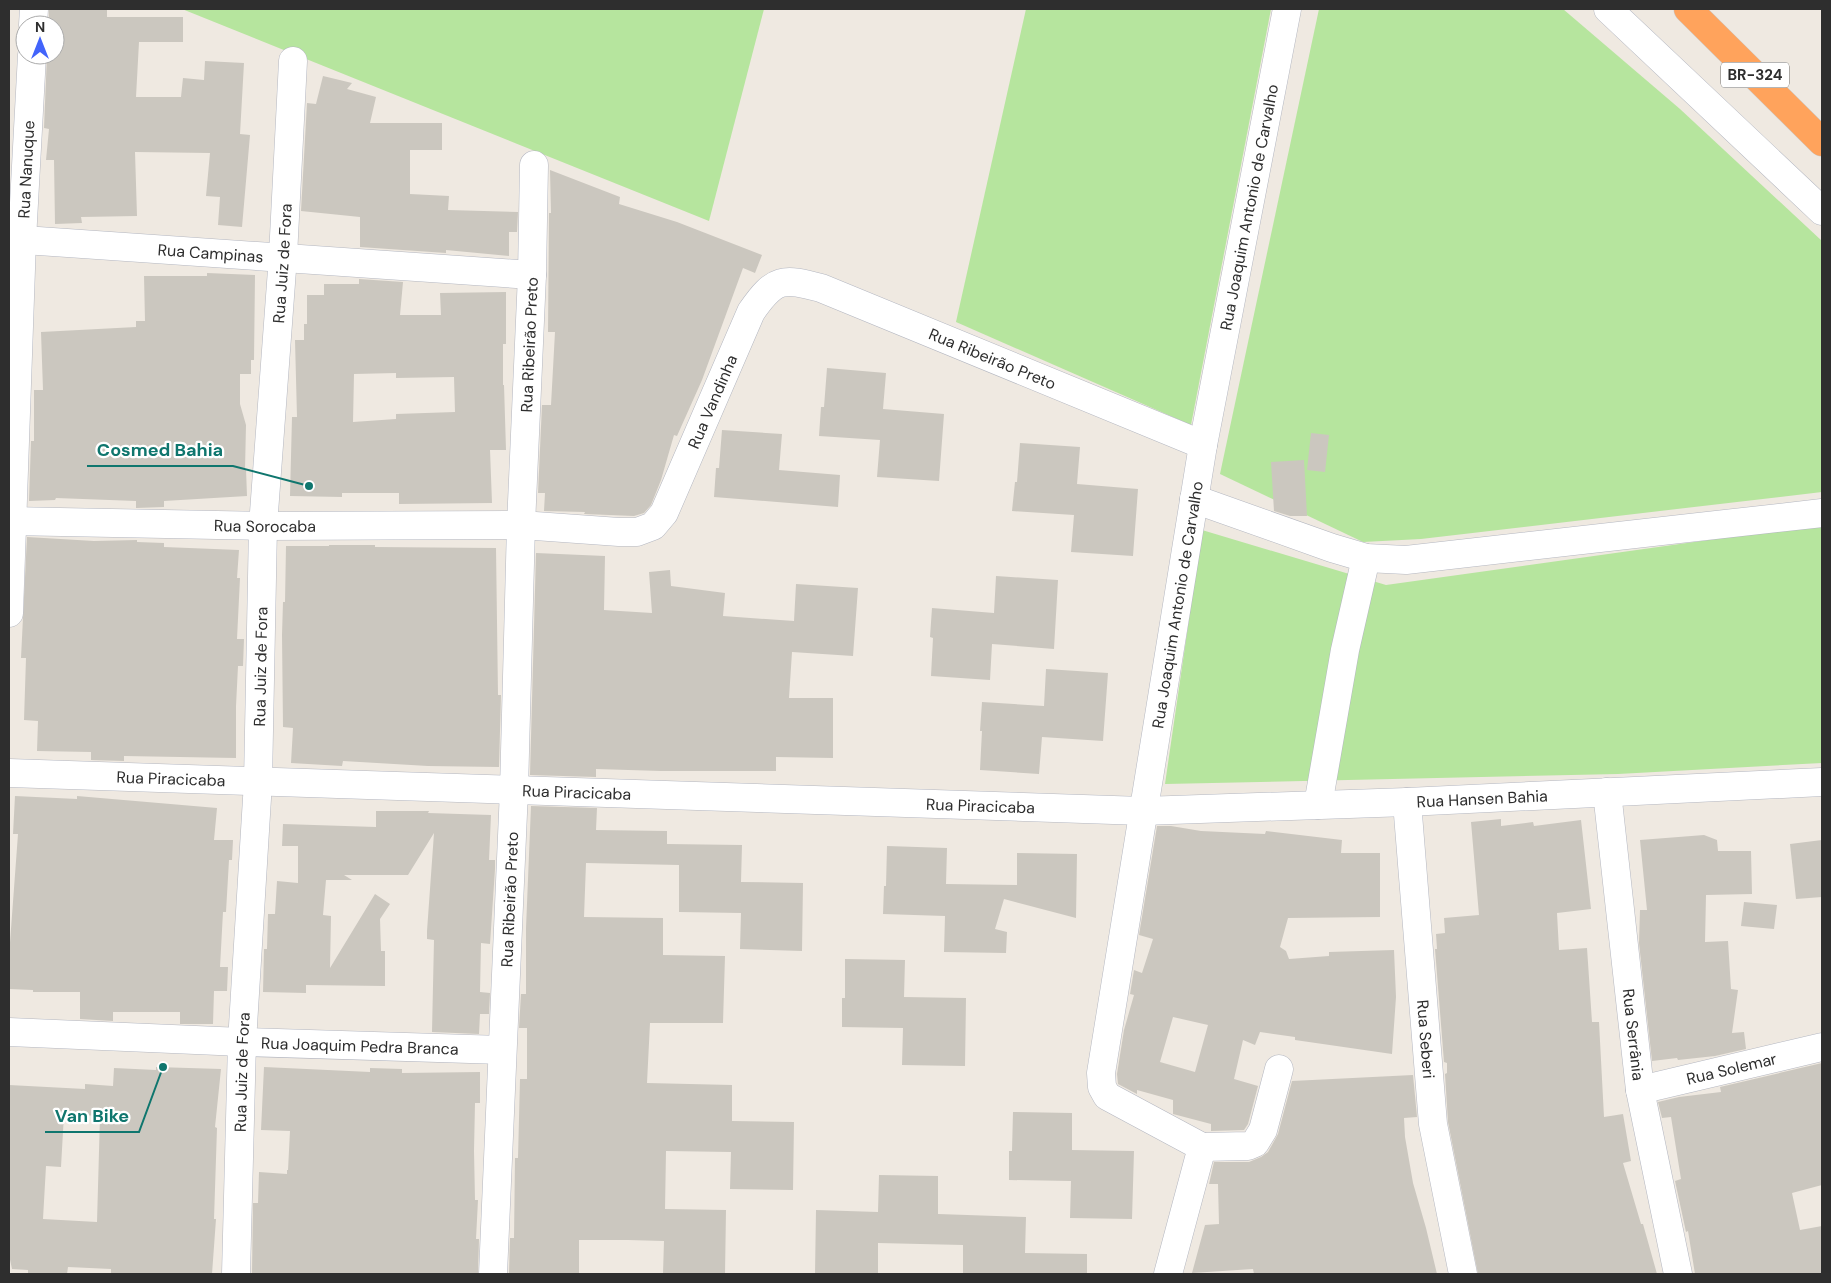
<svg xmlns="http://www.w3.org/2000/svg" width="1831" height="1283" font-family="'DM Sans',sans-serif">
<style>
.green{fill:#b6e59e}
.building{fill:#cbc7bf;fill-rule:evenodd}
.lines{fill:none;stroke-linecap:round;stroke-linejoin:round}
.minor-casing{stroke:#b4b7c1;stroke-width:29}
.highway-casing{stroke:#c9c9c9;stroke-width:29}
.minor{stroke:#fff;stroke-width:28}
.highway{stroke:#ffa35c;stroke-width:28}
.labels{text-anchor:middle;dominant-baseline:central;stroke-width:4.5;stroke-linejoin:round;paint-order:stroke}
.shield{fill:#fff;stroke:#6d6d6d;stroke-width:1}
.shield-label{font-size:15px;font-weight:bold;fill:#2e2e2e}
.street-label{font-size:16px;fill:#2e2e2e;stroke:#fff}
.leader{fill:none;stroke:#0f766e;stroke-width:2}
.callout-dot{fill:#0f766e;stroke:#fff;stroke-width:2}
.callout-label{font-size:18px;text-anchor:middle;font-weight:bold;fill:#0f766e;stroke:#fff;stroke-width:4.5;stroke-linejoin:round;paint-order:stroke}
</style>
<rect width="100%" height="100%" fill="#efe9e1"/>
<g class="green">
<polygon points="182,9 764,9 709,221"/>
<polygon points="1026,9 1271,9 1191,425 956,322"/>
<polygon points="1319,9 1563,9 1680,109 1822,241 1822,492 1421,539 1363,542 1220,474"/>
<polygon points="1822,524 1822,763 1618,774 1165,784 1202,530 1386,585"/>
</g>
<g class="building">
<polygon points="49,9 107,9 107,17 183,17 183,42 139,42 136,97 181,97 183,78 204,80 205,61 244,63 240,134 250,135 242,227 218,225 220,197 206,196 210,153 135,152 137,216 81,217 82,223 55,224 54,160 46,160 49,129 44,128 47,55 55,55 55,25 49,25"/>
<polygon points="323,76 352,83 347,89 376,97 370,123 442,123 442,150 410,150 410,194 449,196 448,210 518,212 517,232 509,232 509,256 446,250 446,253 360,247 360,217 301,211 307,103 316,104"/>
<polygon points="550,170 620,197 619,204 677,222 762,255 755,273 743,268 702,380 677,436 674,435 661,480 651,505 644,513 634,516 584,514 585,512 544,511 545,493 538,493 542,405 551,405 555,332 548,332 549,213 551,213"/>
<polygon points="207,273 255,275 254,360 251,360 251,374 240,374 240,404 246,425 245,470 246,469 247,496 164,501 164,507 136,508 136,501 56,498 55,500 29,501 31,441 34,441 34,390 43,390 41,332 136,327 136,321 145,321 144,276 207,276"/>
<path d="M359,279L403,282L400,315H441L440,293L506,292V344H503V385H504L506,450H490L492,503L399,504V493H342V497L290,496L292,417H297L295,340H304V324H307V295H324V284H359ZM396,373V378L454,377L455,412L396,414V419L353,422L354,374Z"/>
<polygon points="827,368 886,373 883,409 944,414 939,481 877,477 880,440 819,436 821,407 824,407"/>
<polygon points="722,430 782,434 779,470 840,475 838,507 714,497 716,468 719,468"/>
<polygon points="1311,433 1329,435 1325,472 1307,470"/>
<polygon points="1020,443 1080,447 1077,484 1138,489 1133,556 1071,552 1074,515 1012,511 1015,482 1017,482"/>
<polygon points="1304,460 1307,516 1290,516 1274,511 1271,462"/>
<polygon points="27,537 94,541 137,540 137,542 164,543 164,547 239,550 237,578 240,578 237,639 244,639 243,666 238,666 236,706 236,758 124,756 124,761 91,760 91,752 37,751 38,721 24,720 26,658 21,658"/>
<polygon points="329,545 375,545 375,547 496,548 498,695 501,695 499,767 428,766 343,761 342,766 291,763 293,728 283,727 282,635 283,602 285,602 286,546 329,546"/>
<polygon points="536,553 605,556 604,610 652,613 649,572 670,570 671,586 725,593 723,616 794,621 796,584 858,588 853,656 792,652 789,698 833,698 833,758 776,757 776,771 661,771 596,769 596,777 530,775"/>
<polygon points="996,576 1058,580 1054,649 992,644 990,680 931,676 933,638 930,637 932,608 994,613"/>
<polygon points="1046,669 1108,673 1103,741 1042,737 1039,774 980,770 982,731 980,731 982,702 1044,706"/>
<polygon points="15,796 77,799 77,796 217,808 214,840 233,840 232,860 229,860 226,912 223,912 220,967 228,967 227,991 214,991 213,1024 180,1024 180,1012 113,1012 113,1021 80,1019 80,992 33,992 33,990 9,989 9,956 18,834 13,834"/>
<polygon points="531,806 597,808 596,830 667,831 667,844 742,845 741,882 803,883 802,951 740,949 741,913 679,912 679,865 586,863 584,917 663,918 663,955 725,956 723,1023 650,1023 647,1083 732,1085 732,1121 794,1122 793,1190 730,1189 731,1152 666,1151 665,1209 726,1210 725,1274 663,1274 664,1241 628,1240 579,1240 579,1274 509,1274 510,1238 514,1238 515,1158 518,1158 520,1079 527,1079 527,1028 519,1028 521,994 526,994 526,928"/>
<polygon points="376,811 429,811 428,813 491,815 489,860 495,860 495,869 490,944 481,943 480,992 490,993 489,1014 480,1014 479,1034 432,1032 434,940 427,939 427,931 434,833 408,875 344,875 352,880 326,880 323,915 331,916 330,968 375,894 390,904 380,919 381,951 385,951 385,986 306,985 306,993 263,992 264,949 267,949 268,914 275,914 277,881 298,883 298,846 282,846 283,824 376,827"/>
<polygon points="1501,819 1501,826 1533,822 1534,826 1581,820 1591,909 1557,913 1559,950 1587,948 1592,1022 1599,1022 1604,1117 1623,1114 1631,1161 1623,1163 1641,1224 1643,1224 1657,1274 1478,1274 1448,1122 1445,1074 1447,1073 1447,1063 1444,1062 1435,949 1437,949 1436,934 1445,933 1444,918 1479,915 1471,822"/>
<path d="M1157,826H1171L1201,831L1265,834L1266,831L1342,840L1341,853H1380V917L1288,918L1280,947L1286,951L1289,959L1329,956V952L1394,950L1396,997L1392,1054L1295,1040V1037L1260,1032L1255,1045L1243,1040L1234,1079L1258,1086L1248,1124L1244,1130L1211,1131V1124L1173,1114V1100L1137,1090V1094L1118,1084L1117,1074L1124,1030L1134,995L1130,994L1134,970L1142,973L1153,939L1139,935ZM1173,1017L1208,1025L1195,1072L1160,1062Z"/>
<polygon points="1704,835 1717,840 1718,851 1751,851 1752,894 1706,895 1705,942 1728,941 1731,989 1738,990 1732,1033 1744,1032 1746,1049 1715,1056 1678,1060 1677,1058 1652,1061 1639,943 1640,910 1647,910 1640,840"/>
<polygon points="1822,840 1822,897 1796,899 1790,844"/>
<polygon points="887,846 947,848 946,884 1017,885 1017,853 1077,854 1076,918 1004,899 995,929 1007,932 1006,953 944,952 945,916 883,914 884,886 886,886"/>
<polygon points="1744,902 1777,905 1774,929 1741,926"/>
<polygon points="845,959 905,960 904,997 966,998 965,1066 902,1065 903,1028 842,1027 842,998 845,998"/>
<polygon points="1822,1063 1822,1185 1792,1193 1800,1230 1822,1226 1822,1274 1695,1274 1688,1231 1686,1232 1675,1181 1681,1179 1671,1117 1662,1118 1658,1102 1679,1097 1721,1092 1720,1087"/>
<path d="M156,1067L221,1069L215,1127L217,1128L214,1219H216L212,1274H111V1269L68,1267L67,1274H28V1270L12,1269L9,1255V1085L85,1089V1084L113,1086L114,1068L156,1070ZM64,1114L100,1116L97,1222L43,1219L46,1166L61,1167Z"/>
<polygon points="264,1067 370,1072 370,1068 402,1069 402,1073 480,1072 480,1103 475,1103 474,1151 475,1200 478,1200 476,1239 479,1239 478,1274 252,1274 253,1203 258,1203 259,1172 287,1174 287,1170 288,1170 290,1131 261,1130"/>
<polygon points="1413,1075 1417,1117 1404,1118 1405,1137 1413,1183 1426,1228 1437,1274 1254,1274 1253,1269 1192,1273 1205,1225 1219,1224 1218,1184 1209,1184 1214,1162 1249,1162 1261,1157 1268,1152 1278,1134 1292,1081"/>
<polygon points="1013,1112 1072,1113 1072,1150 1134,1151 1132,1219 1070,1218 1071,1181 1009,1180 1009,1151 1012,1151"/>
<polygon points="879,1175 938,1176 938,1214 1026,1217 1025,1253 1087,1254 1087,1274 963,1274 963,1245 878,1243 878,1274 815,1274 816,1210 878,1212"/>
</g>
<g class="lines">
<g class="minor-casing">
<g id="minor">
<polyline points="1608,9 1822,211"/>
<polyline points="33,25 34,9"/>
<path id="s1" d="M9,239L532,275"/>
<polyline points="1194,499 1332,548 1366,558 1406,560 1822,513"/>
<path id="s2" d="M9,521L263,526L521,525L619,532H637L653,526L664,513L751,312C775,277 783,278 821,288L1203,445"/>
<path id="s3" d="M9,613L22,240L32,55"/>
<path id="s4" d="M9,773L1143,811L1407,802L1822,782"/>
<path id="s5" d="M1607,792L1640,1090L1678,1274"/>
<path id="s6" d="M1407,802L1433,1124L1463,1274"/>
<polyline points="1318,805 1345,650 1366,558"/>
<path id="s7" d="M9,1032L242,1042L502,1050"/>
<path id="s8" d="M1640,1090L1822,1047"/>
<polyline points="1202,1147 1248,1146 1255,1143 1263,1130 1279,1069"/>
<path id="s9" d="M236,1274L242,1042L258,782L263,526L283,256L293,61"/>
<path id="s10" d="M493,1274L514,790L521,525L532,275L534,165"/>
<path id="s11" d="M1168,1274L1202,1147L1107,1096L1102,1087L1101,1073L1203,445L1287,9"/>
</g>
</g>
<g class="highway-casing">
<polyline id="highway" points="1688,9 1822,142"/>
</g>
<use href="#minor" class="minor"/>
<use href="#highway" class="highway"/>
</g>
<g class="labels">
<rect class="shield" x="1721" y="62.5" width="68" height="25" rx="4"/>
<g class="shield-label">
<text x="1755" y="75">BR-324</text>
</g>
<g class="street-label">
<text stroke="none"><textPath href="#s3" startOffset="444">Rua Nanuque</textPath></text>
<text stroke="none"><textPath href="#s11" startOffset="1142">Rua Joaquim Antonio de Carvalho</textPath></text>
<text stroke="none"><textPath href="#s1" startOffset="202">Rua Campinas</textPath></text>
<text stroke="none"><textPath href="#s9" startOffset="1012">Rua Juiz de Fora</textPath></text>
<text stroke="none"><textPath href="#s10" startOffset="930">Rua Ribeirão Preto</textPath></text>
<text stroke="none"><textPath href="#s2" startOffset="1150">Rua Ribeirão Preto</textPath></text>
<text stroke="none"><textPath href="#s2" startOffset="784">Rua Vandinha</textPath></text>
<text stroke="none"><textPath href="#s2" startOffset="256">Rua Sorocaba</textPath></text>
<text stroke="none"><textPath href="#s11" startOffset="738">Rua Joaquim Antonio de Carvalho</textPath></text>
<text stroke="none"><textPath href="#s9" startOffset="608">Rua Juiz de Fora</textPath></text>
<text stroke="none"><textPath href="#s4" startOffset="162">Rua Piracicaba</textPath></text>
<text stroke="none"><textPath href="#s4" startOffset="568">Rua Piracicaba</textPath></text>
<text stroke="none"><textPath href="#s4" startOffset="1474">Rua Hansen Bahia</textPath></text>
<text stroke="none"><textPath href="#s4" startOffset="972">Rua Piracicaba</textPath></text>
<text stroke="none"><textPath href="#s10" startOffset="375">Rua Ribeirão Preto</textPath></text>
<text stroke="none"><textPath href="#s5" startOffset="244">Rua Serrânia</textPath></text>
<text stroke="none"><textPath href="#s6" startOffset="238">Rua Seberi</textPath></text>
<text stroke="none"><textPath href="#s7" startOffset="351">Rua Joaquim Pedra Branca</textPath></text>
<text stroke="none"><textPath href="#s8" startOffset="94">Rua Solemar</textPath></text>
<text stroke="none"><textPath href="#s9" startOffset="202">Rua Juiz de Fora</textPath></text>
</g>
</g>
<path class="leader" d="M309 486L233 466H87M163 1067L139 1132H45"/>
<g class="callout-dot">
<circle cx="309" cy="486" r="5"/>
<circle cx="163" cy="1067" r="5"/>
</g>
<g class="callout-label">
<text x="160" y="456">Cosmed Bahia</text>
<text x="92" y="1122">Van Bike</text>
</g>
<rect width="1831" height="1283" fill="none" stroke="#2e2e2e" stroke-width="20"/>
<g transform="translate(40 40)"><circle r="24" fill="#ffffff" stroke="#ababab"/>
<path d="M0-4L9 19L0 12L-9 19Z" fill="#4264fb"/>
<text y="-8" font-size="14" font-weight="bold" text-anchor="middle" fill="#2e2e2e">N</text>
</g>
</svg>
